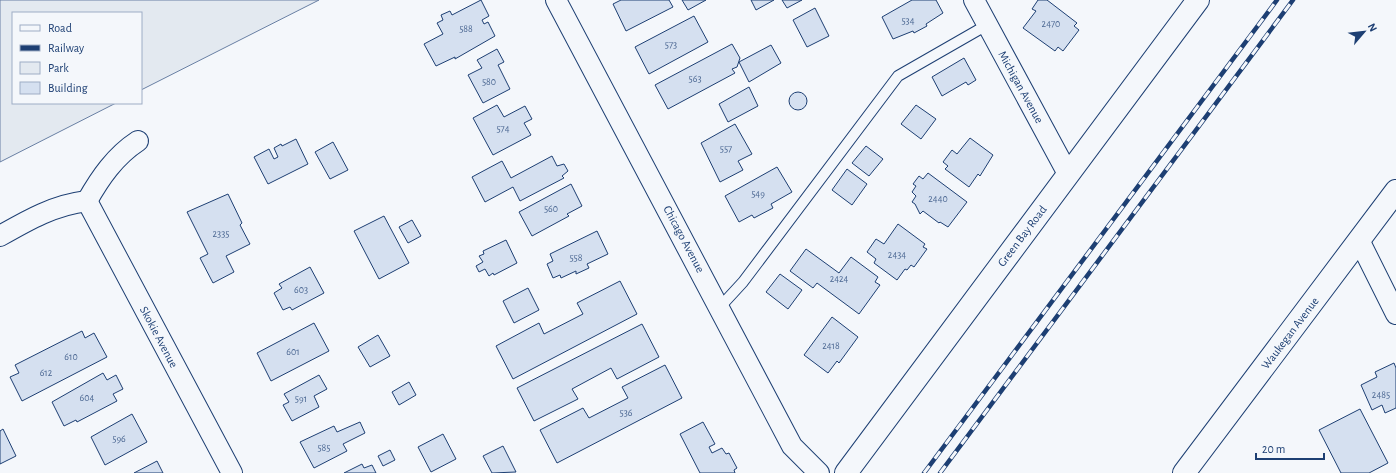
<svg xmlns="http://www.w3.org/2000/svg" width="1396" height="473" font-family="'Alegreya Sans',sans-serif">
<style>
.green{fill:#e3e9f0;stroke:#687fa3}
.building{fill:#d5e0f0;stroke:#1d3f73}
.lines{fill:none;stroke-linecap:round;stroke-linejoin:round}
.service-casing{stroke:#1d3f73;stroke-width:12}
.minor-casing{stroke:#1d3f73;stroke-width:22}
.tertiary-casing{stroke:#1d3f73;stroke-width:24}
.secondary-casing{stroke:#1d3f73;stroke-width:24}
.service{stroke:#f4f7fb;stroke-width:10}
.minor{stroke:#f4f7fb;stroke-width:20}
.tertiary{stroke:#f4f7fb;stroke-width:22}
.secondary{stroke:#f4f7fb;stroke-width:22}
.rail-casing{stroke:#1d3f73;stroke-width:4.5}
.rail{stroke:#f4f7fb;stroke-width:3;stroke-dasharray:9;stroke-linecap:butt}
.labels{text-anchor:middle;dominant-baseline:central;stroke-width:3;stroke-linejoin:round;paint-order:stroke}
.number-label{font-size:10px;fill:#4b6792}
.street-label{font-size:12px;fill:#1d3f73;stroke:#f4f7fb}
</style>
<rect width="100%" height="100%" fill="#f4f7fb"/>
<polygon class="green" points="0,0 319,0 141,90 141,13 13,13 13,103 116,103 0,162"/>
<g class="building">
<polygon points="481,0 489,16 482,20 484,24 488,22 495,36 455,59 455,57 436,66 424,44 443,34 437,23 443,20 441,15 450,11 452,15"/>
<polygon points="621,0 669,0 673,7 626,31 613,4"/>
<polygon points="682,0 706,0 688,10"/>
<polygon points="751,0 774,0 756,10"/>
<polygon points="782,0 802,0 787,8"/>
<polygon points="912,0 936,0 943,13 926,24 927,26 914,33 913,31 893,39 882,17"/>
<polygon points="1038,0 1047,0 1077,23 1074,26 1079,30 1063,51 1058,47 1055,51 1023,28 1036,11 1032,9"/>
<polygon points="815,8 829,36 807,47 793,20"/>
<polygon points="694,16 708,42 649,74 635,47"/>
<polygon points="732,44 740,58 737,67 732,69 735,73 668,109 655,85"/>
<polygon points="771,45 781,63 749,82 739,62"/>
<polygon points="497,49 504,62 498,65 510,89 483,103 468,75 482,68 477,60"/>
<polygon points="964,58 976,80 968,85 966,82 942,96 932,77"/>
<polygon points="749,87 758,106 728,122 719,104"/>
<circle cx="798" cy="101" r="9"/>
<polygon points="497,105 504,117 525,106 532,119 524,123 531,135 493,155 473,118"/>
<polygon points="916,105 936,119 921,139 901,124"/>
<polygon points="735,124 752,154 738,161 743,170 720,182 701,143"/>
<polygon points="970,138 993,155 980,176 978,174 969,187 945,169 948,166 943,162 952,150 957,154"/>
<polygon points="296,139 308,164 268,184 254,157 269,149 274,159 278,157 274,148 281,144 282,146"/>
<polygon points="333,142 348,170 330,179 315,152"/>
<polygon points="866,146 883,159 869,176 852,163"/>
<polygon points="552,156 557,166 564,164 568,171 562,176 564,178 520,201 513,187 485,202 472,177 502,161 511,178"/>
<polygon points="777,167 792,192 771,204 773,208 754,218 752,215 739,222 725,196"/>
<polygon points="847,169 867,184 852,205 832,190"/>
<polygon points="928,173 967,202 948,227 940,222 939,223 923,211 920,214 915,204 912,202 916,196 912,192 916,186 913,184 919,176 923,179"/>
<polygon points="571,184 582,206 567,214 569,216 532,236 519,212"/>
<polygon points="228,194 242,223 240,225 250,244 226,256 234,272 213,283 200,258 208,254 187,212"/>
<polygon points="384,216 409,263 379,279 354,231"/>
<polygon points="412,220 421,236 408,243 399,227"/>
<polygon points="898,224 925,244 923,247 927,249 914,267 911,265 907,270 905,269 897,280 874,263 876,259 867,252 876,239 884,244"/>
<polygon points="597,231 608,254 587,264 589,268 576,274 576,271 561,278 560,275 553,278 547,264 553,261 550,254"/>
<polygon points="506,240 517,263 494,275 493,273 489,276 485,269 479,272 476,266 483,262 479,256 484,254 483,251"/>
<polygon points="806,249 839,273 851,257 878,277 875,282 880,285 859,314 817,283 813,288 790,271"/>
<polygon points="310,267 324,293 292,310 290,307 283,310 274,293 282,288 279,284"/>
<polygon points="780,274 802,290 788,309 766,292"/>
<polygon points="620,281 637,314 513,379 496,346 539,323 544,334 583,314 577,303"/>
<polygon points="528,288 539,310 514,323 503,301"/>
<polygon points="832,317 858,337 839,363 837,361 828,373 804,355"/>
<polygon points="314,323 329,351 271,381 257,353"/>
<polygon points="642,324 659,357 617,379 611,368 572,389 578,399 534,421 517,388"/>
<polygon points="82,331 85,338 94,333 107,357 22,401 10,377 19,373 15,365"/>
<polygon points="378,335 390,356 370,367 358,347"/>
<polygon points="1394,363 1396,368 1396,408 1385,413 1382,405 1372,410 1361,385 1377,377 1375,372"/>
<polygon points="665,365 682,398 557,463 540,430 583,408 589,418 628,398 622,387"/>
<polygon points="103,373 107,380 116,375 123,389 113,394 117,401 77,422 76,420 64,426 52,402"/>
<polygon points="319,375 327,389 314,396 319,407 292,421 283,405 289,402 284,394"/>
<polygon points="409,382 416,395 399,405 392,392"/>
<polygon points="1360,409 1388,463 1369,473 1341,473 1319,430"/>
<polygon points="132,414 147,442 105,465 91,437"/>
<polygon points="360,422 365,433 343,444 347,451 314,468 300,442 334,426 337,432"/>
<polygon points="703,422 715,444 709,447 712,453 722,448 726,454 729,453 737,468 734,470 735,473 700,473 680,434"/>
<polygon points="3,429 16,456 0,464 0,431"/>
<polygon points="443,434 456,459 431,472 418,447"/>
<polygon points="503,446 516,472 492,473 483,456"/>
<polygon points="390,450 395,460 383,466 378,456"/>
<polygon points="157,461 163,473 134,473"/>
<polygon points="362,464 364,468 372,465 376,473 344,473"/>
</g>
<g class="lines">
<g class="service-casing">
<polyline id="service" points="720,307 743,282 898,76 987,25"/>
</g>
<g class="minor-casing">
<g id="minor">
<polyline points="556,0 792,446 819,473"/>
<polyline points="974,0 1068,174"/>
<polyline points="87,201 232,473"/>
<path d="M87,201C100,178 115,156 138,141"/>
<path d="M0,236C28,220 54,205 87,201"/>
<polyline points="1360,242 1396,314"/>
</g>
</g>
<g class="tertiary-casing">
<polyline id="tertiary" points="1184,473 1396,191"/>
</g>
<g class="secondary-casing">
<polyline id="secondary" points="846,473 1198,0"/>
</g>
<use href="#service" class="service"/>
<use href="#minor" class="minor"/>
<use href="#tertiary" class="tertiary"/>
<use href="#secondary" class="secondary"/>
<g class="rail-casing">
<g id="rail">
<polyline points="924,473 1277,0"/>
<polyline points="940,473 1293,0"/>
</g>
</g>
<use href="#rail" class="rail"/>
</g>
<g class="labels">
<g class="number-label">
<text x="908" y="21">534</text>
<text x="1051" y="24">2470</text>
<text x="466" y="29">588</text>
<text x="671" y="45">573</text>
<text x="695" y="79">563</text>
<text x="489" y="82">580</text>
<text x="503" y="129">574</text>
<text x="726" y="149">557</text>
<text x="758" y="194">549</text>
<text x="938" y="199">2440</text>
<text x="551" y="209">560</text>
<text x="221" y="234">2335</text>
<text x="897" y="255">2434</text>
<text x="576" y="258">558</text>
<text x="839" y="279">2424</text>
<text x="301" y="290">603</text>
<text x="831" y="346">2418</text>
<text x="293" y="352">601</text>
<text x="71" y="357">610</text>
<text x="46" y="373">612</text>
<text x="1381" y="395">2485</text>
<text x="87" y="398">604</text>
<text x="301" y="399">591</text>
<text x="626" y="413">536</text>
<text x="119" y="439">596</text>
<text x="324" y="448">585</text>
</g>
<g class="street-label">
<text transform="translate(1021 87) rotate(61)">Michigan Avenue</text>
<text transform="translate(1022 236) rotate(-53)">Green Bay Road</text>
<text transform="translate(684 239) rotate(62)">Chicago Avenue</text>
<text transform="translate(1290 333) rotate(-53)">Waukegan Avenue</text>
<text transform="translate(159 337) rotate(62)">Skokie Avenue</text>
</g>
</g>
<rect x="12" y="12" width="130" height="92" fill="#f4f7fb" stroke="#9eadc5"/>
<rect x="20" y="25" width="20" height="6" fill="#f4f7fb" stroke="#9eadc5"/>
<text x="48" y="32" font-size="12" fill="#1d3f73">Road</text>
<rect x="20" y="45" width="20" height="6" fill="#1d3f73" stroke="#9eadc5"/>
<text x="48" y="52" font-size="12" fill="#1d3f73">Railway</text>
<rect x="20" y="62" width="20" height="12" fill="#e3e9f0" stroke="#9eadc5"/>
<text x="48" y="72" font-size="12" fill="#1d3f73">Park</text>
<rect x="20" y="82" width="20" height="12" fill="#d5e0f0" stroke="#9eadc5"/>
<text x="48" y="92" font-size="12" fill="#1d3f73">Building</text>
<g transform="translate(1364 32) rotate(62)" stroke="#f4f7fb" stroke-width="3" paint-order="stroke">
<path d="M0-3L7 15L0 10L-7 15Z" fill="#1d3f73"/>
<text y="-6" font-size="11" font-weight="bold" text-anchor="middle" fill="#1d3f73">N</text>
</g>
<path d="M1256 453v6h68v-6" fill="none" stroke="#1d3f73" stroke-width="2"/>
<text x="1262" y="453" font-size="12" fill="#1d3f73" stroke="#f4f7fb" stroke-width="3" paint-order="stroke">20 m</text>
</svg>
